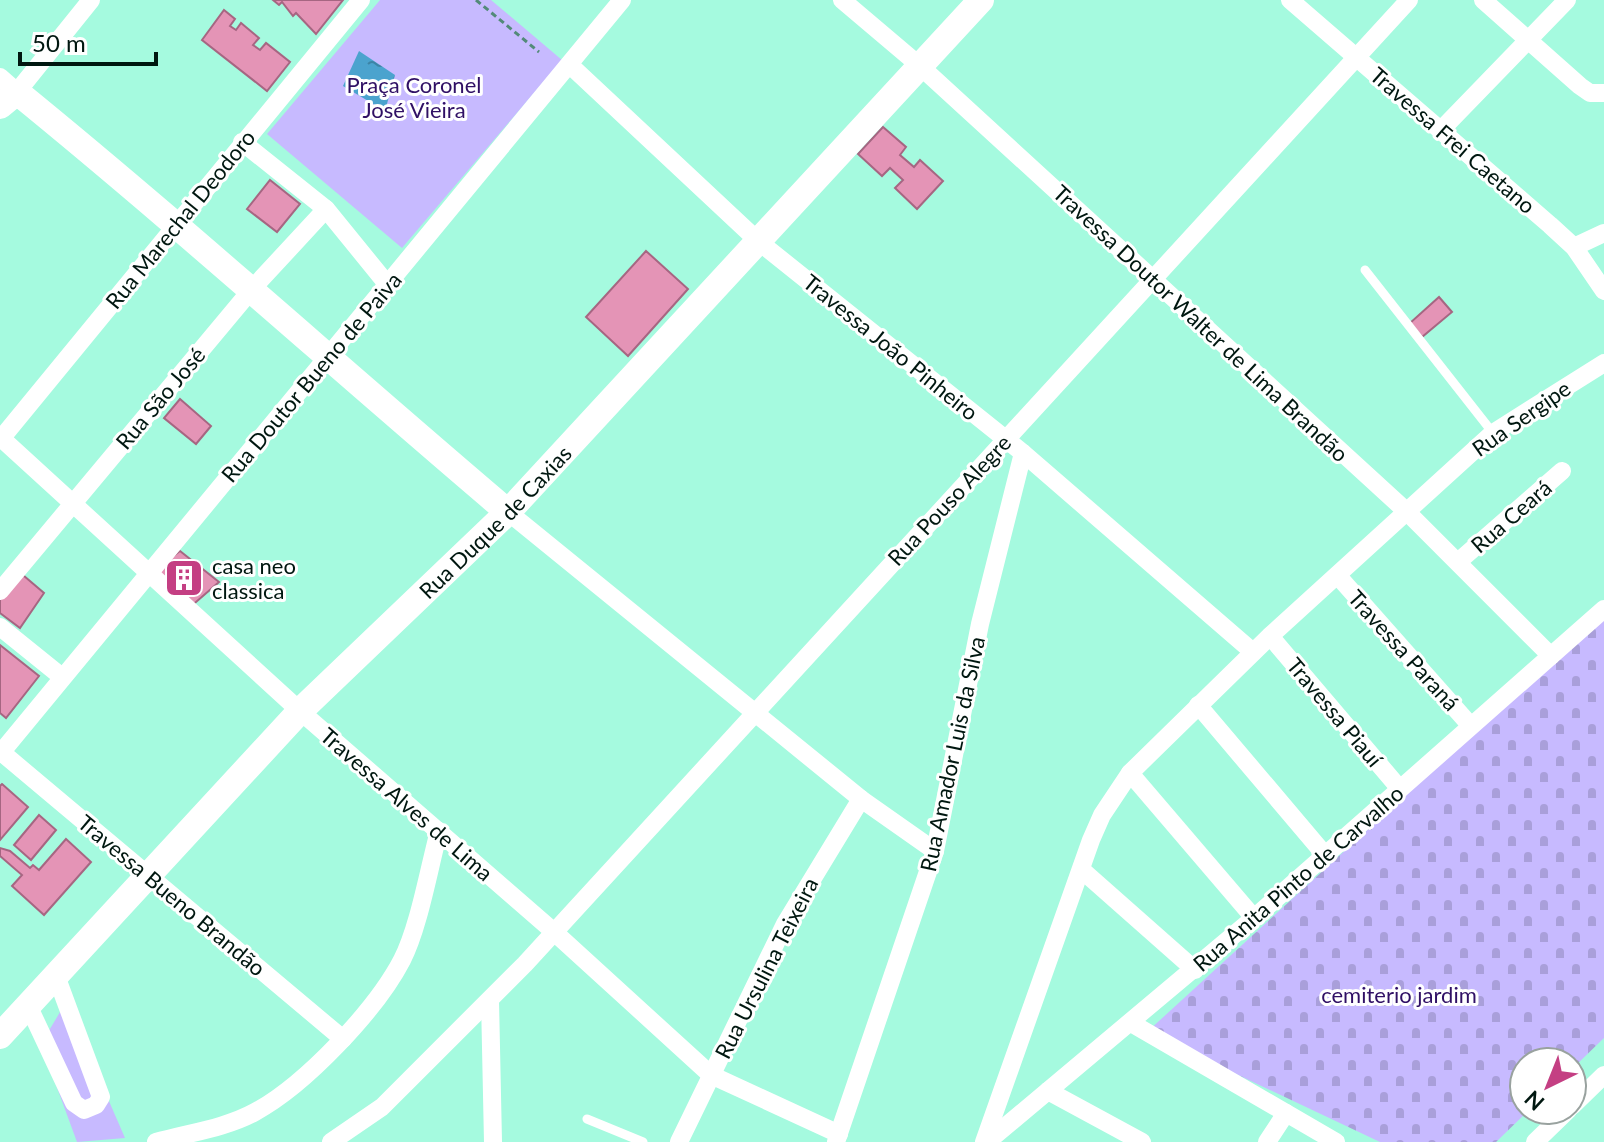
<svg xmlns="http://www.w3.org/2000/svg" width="1604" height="1142" font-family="Lato,sans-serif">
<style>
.green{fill:#c7baff}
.cemetery{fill:url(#cemetery-stones)}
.water{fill:url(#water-ripples)}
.building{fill:#e494b6;stroke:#a66682;stroke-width:2}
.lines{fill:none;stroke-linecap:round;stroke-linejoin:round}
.path{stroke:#538a79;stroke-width:3;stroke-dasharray:6 4;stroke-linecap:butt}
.lane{stroke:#fff;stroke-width:9}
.street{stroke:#fff;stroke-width:18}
.secondary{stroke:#fff;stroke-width:26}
.labels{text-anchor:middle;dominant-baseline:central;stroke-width:6;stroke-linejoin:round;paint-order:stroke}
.park-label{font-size:22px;fill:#301065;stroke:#fff}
.street-label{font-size:22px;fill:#001710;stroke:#fff}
.poi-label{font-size:22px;fill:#001710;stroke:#fff;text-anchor:start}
</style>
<defs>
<pattern id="cemetery-stones" width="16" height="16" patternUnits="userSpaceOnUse" patternTransform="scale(2)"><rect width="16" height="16" fill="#c7baff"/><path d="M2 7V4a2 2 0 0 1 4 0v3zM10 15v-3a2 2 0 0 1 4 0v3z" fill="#a99fda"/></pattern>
<pattern id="water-ripples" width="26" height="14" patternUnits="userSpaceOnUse" patternTransform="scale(2)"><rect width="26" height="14" fill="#4ba3ce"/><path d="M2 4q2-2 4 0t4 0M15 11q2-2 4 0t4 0" fill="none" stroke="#3c84a6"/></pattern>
</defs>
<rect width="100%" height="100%" fill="#a5fadf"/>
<g class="green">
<polygon points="380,0 491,0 562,60 402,248 267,134"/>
<polygon points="66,1002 125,1138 77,1142 41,1044"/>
</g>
<polygon class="cemetery" points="1604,613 1604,1038 1572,1069 1572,1062 1524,1062 1524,1110 1529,1110 1496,1142 1380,1142 1147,1032"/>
<polygon class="water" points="359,51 395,75 385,111 343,86"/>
<g class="building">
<polygon points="273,0 343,0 316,34 296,13 293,16 282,2 279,5"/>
<polygon points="224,10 235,19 230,26 236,30 241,23 259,38 253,45 260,50 266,43 290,62 267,91 202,40"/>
<polygon points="883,127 906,147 900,155 914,167 920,160 943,181 917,209 895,188 903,180 890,168 882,176 858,154"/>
<polygon points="270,180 300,204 277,232 247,209"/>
<polygon points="646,251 688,289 628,356 586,317"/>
<polygon points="1439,297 1452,312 1422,337 1410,323"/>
<polygon points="180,399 211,426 196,444 164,418"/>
<polygon points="180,551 219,582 188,609 150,574"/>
<polygon points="17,570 44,593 20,628 0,613 0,600"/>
<polygon points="0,645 39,676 6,718 0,713"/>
<polygon points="2,784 28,807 0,840 0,786"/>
<polygon points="39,815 56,830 31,860 14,845"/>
<polygon points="66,839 91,862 44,915 12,886 22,875 0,856 0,848 10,851 30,868 33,865 39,870"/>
</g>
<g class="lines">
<polyline class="path" points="476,0 539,52"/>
<g class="lane">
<polyline points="1365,270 1493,433"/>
<polyline points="587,1119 643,1142"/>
</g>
<g class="street">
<polyline points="842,0 920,66 1406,511 1551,656"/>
<polyline points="1290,0 1550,225 1574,247 1604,291"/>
<polyline points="1483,0 1580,86 1590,93 1604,93"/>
<polyline points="571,66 758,241 1023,453 1253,652"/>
<polyline points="0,77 17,92 91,0"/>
<polyline points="1441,130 1567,0"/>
<polyline points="242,142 326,209 387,284"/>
<polyline points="1574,247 1604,233"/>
<polyline points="0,437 300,711 553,931 711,1075 839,1134"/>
<polyline points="0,440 361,0"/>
<polyline points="508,512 861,799 935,851"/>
<polyline points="1459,561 1562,471"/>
<polyline points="1338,576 1470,725"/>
<polyline points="0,591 252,289 326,209"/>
<polyline points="0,627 62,677"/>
<polyline points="1270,636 1400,789"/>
<polyline points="1198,705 1325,855"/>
<polyline points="0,751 343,1039"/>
<polyline points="0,754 622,0"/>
<polyline points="1130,773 1254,918"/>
<polyline points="1083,871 1195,970"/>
<polyline points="490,1000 493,1142"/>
<polyline points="28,1005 74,1103 84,1110 96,1105 101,1097 55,973"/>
<polyline points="1131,1023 1336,1142"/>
<polyline points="1048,1091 1142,1142"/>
<polyline points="1572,1106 1604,1075"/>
<path d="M156,1142C188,1133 226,1128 255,1112C305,1085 376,1010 402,960C419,927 429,868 439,831"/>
<polyline points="331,1142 382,1107 525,964 1409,0"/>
<polyline points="679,1142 785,924 861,799"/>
<polyline points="836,1142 935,851 980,624 1023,453"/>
<polyline points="984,1142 1091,840 1102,815 1130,773 1270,636 1493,433 1604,363"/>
<polyline points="987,1142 1254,918 1604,609"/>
<polyline points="1267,1142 1286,1113"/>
<polyline points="1535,1142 1568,1110"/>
</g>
<g class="secondary">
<path d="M0,106L17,92C184,228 344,373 508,512"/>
<path id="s1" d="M0,1036L300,711L508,512L981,0"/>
</g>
</g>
<defs>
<g id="building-square" transform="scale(2)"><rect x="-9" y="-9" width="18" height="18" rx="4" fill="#c43f83" stroke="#fff"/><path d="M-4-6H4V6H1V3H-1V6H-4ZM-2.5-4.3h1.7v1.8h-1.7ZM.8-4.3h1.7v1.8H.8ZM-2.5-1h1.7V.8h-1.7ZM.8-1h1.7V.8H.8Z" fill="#fff"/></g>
</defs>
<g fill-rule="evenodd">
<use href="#building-square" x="184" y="578"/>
</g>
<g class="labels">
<g class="park-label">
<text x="414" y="84">Praça Coronel<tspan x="414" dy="25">José Vieira</tspan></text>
<text x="1399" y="994">cemiterio jardim</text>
</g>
<g class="street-label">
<text transform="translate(1453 140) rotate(41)">Travessa Frei Caetano</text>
<text transform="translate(180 219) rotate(-51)">Rua Marechal Deodoro</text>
<text transform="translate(1201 323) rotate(43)">Travessa Doutor Walter de Lima Brandão</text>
<text transform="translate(891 347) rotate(39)">Travessa João Pinheiro</text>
<text transform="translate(311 377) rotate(-50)">Rua Doutor Bueno de Paiva</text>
<text transform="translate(160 398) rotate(-50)">Rua São José</text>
<text transform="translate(1521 418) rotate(-35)">Rua Sergipe</text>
<text transform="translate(949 500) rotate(-47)">Rua Pouso Alegre</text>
<text transform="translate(1511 516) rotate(-41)">Rua Ceará</text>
<text stroke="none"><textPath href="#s1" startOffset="714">Rua Duque de Caxias</textPath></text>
<text transform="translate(1404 650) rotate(48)">Travessa Paraná</text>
<text transform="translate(1335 712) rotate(50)">Travessa Piauí</text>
<text transform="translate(952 754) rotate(-78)">Rua Amador Luis da Silva</text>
<text transform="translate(407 804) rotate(41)">Travessa Alves de Lima</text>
<text transform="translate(1298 878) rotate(-41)">Rua Anita Pinto de Carvalho</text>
<text transform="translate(172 895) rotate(40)">Travessa Bueno Brandão</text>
<text transform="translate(766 968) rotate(-63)">Rua Ursulina Teixeira</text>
</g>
<g class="poi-label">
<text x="212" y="565">casa neo<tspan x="212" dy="25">classica</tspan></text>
</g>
</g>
<g transform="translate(1548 1086) rotate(223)"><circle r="38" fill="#ffffff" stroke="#99a29f" stroke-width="2"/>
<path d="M0-6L14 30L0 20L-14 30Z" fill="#c43f83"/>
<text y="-12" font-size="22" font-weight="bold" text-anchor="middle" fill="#001710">N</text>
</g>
<path d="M20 52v12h136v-12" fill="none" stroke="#001710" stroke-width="4"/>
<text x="32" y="52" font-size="24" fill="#001710" stroke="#ffffff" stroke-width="6" paint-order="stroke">50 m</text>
</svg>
